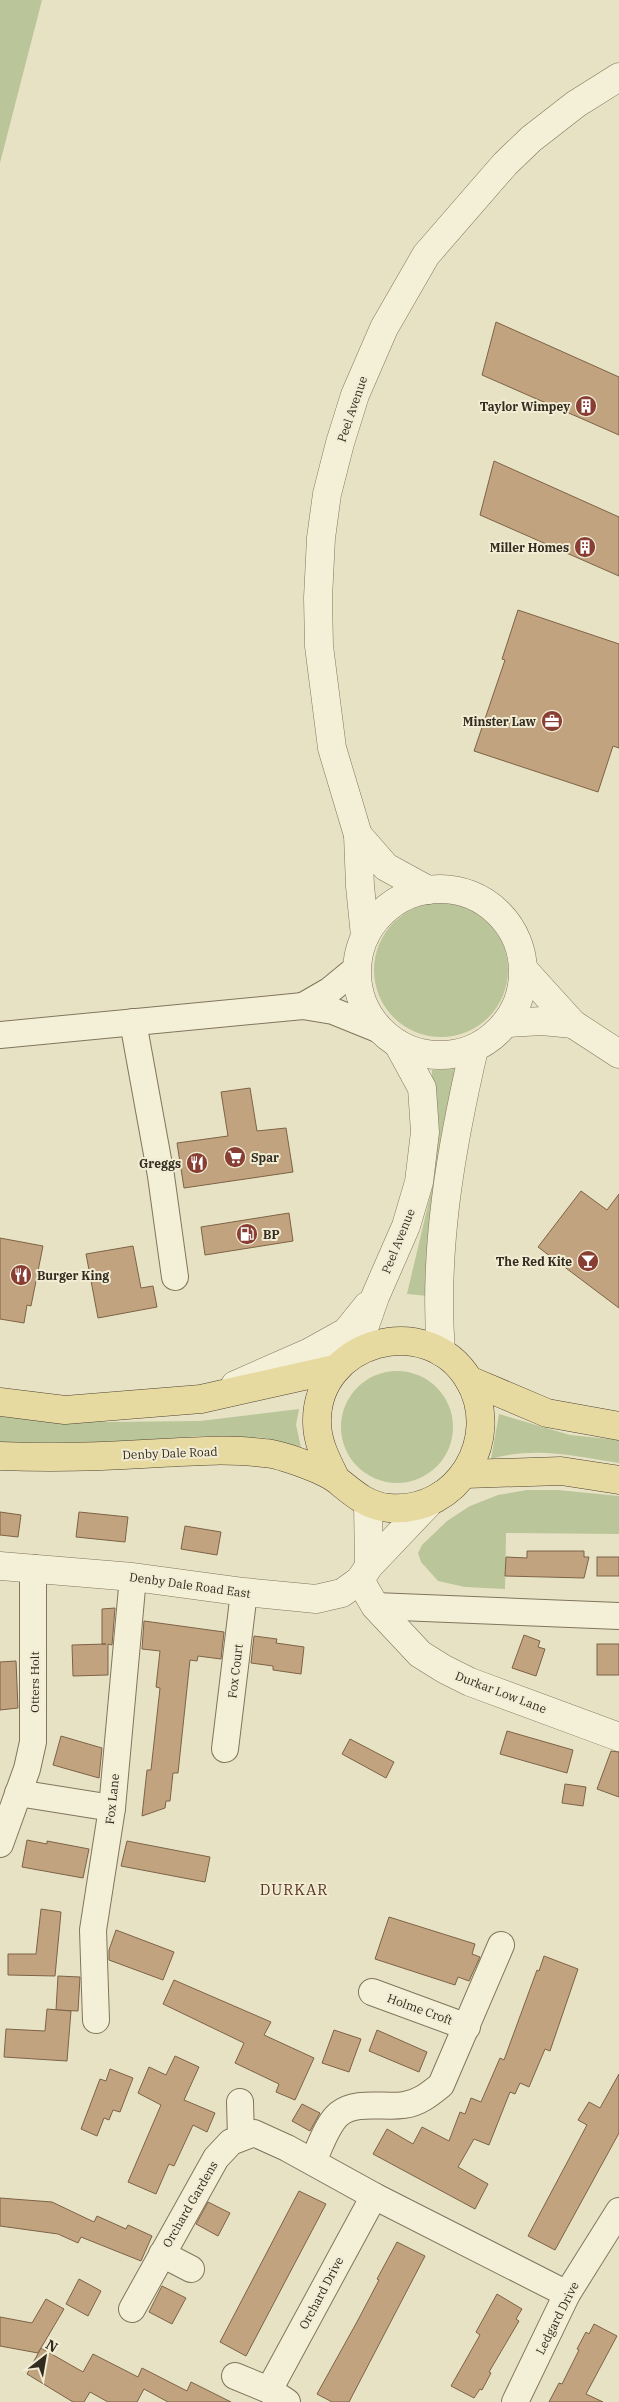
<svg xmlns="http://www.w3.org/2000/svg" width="619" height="2402" font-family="'IBM Plex Serif',serif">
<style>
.green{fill:#bbc59a}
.building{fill:#c2a37f;stroke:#7d6346}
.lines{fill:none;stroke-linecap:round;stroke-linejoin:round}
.minor-casing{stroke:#81755d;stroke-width:28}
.tertiary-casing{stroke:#81755d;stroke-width:29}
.primary-casing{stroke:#4f4331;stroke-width:29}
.minor{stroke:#f4efd7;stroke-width:26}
.tertiary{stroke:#f4efd7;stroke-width:28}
.primary{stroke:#e7daa1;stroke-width:28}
.labels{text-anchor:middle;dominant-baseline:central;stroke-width:4;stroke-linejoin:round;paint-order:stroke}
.poi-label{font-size:12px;font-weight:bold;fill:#332b1f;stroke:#f1ecd3;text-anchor:end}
.street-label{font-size:12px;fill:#332b1f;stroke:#f1ecd3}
.quarter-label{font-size:15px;letter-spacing:1px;fill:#5a3624;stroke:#f1ecd3}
</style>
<rect width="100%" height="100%" fill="#e8e2c5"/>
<g class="green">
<polygon points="0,0 42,0 0,163"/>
<circle cx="441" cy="970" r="67"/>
<polygon points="458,1069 428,1296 407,1294 432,1188 432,1070"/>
<circle cx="397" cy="1427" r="56"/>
<polygon points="299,1409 296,1425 301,1447 266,1438 204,1436 112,1442 0,1442 0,1415 105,1422 200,1421"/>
<path d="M499,1414L570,1435L619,1440V1463C573,1456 537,1446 491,1459Z"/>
<polygon points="527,1490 558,1490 619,1496 619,1534 506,1533 505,1589 465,1587 438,1581 421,1562 418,1553 422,1545 447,1521 470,1506 498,1495"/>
</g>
<g class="building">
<polygon points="496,322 619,377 619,435 482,375"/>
<polygon points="494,461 619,517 619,576 480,515"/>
<polygon points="518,610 619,644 619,748 613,746 598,792 474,751 505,660 502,659"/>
<polygon points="250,1088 257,1131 286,1128 293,1172 184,1188 177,1143 228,1136 221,1092"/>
<polygon points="581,1191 607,1210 619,1194 619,1308 538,1247"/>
<polygon points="289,1213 293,1241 205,1255 201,1227"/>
<polygon points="0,1238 43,1246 31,1306 27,1305 24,1323 0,1319"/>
<polygon points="133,1246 141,1288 153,1286 157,1307 98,1318 86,1254"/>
<polygon points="0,1512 21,1515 18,1537 0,1535"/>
<polygon points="79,1512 128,1517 125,1542 76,1537"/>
<polygon points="185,1526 221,1532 217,1555 181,1549"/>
<polygon points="527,1551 584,1551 584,1557 589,1557 584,1578 505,1576 506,1557 527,1558"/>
<rect x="597" y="1557" width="22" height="19"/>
<polygon points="115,1608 112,1645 108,1644 108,1675 73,1676 72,1645 106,1644 102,1644 102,1609"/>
<polygon points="144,1621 224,1632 221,1659 198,1656 197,1661 190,1660 178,1773 173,1773 170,1801 166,1801 165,1808 142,1816 147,1770 151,1770 160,1688 156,1687 160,1651 142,1649"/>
<polygon points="524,1635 540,1641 538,1647 545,1649 536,1676 512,1668"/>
<polygon points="254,1636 277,1639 276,1643 304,1647 301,1674 273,1670 273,1666 251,1663"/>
<rect x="597" y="1644" width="22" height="31"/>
<polygon points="16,1661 18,1708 0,1710 0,1662"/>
<polygon points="507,1731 573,1750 567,1773 500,1754"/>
<polygon points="61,1736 102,1748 99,1778 53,1765"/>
<polygon points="350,1739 394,1762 386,1778 342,1754"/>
<polygon points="611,1751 619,1752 619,1797 597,1789"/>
<polygon points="565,1784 586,1787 583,1806 562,1803"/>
<polygon points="27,1840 47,1844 47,1841 89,1849 83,1878 22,1867"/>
<polygon points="127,1841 210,1857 205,1882 121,1866"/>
<polygon points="41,1909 61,1912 55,1976 8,1975 8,1954 36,1954"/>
<polygon points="389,1917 475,1944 472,1954 480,1957 469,1981 458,1977 455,1985 375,1959"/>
<polygon points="116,1930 174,1952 163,1980 109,1960 109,1950"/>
<polygon points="544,1956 578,1969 550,2051 545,2049 529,2087 520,2083 515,2094 510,2092 489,2145 474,2139 458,2167 488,2184 475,2209 373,2154 387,2129 413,2144 422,2127 449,2141 460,2112 465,2114 471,2098 481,2102 500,2058 504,2060 537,1970 539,1971"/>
<polygon points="58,1976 80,1977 78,2011 56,2010"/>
<polygon points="174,1980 271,2022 264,2035 314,2058 295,2100 276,2092 279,2084 235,2063 244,2043 163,2004"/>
<polygon points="47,2009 71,2011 67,2061 4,2057 6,2029 45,2031"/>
<polygon points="334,2030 361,2039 349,2072 322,2063"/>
<polygon points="377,2030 427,2052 419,2072 369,2051"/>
<polygon points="175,2056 199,2067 184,2100 215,2113 207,2132 193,2125 174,2166 169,2164 156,2194 128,2182 161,2105 138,2093 149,2067 166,2075"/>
<polygon points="110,2069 133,2078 120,2112 113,2110 109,2120 104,2118 97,2136 81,2129 100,2079 106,2081"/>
<polygon points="619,2074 619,2133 555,2250 528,2236 587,2125 578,2120 589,2102 600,2108"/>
<polygon points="302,2104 320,2113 310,2131 292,2121"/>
<polygon points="299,2191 326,2204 246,2356 220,2342"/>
<polygon points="0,2198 52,2202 94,2222 97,2216 126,2229 128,2225 152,2236 141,2261 81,2237 78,2243 58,2234 0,2226"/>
<polygon points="208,2202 230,2213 218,2236 196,2224"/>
<polygon points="397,2242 425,2256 349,2402 332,2402 317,2394 358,2320 379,2280 377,2279"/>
<polygon points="79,2279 101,2291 88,2316 66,2304"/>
<polygon points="162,2286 186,2298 172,2324 149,2312"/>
<polygon points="497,2294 522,2309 516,2319 519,2321 489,2372 491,2373 482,2390 480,2389 474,2398 451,2386 480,2335 476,2332"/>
<polygon points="46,2299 64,2309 38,2353 0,2346 0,2317 32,2323"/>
<polygon points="594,2324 617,2336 586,2394 603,2402 549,2402 559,2383 562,2384 579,2350 577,2349 586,2332 589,2334"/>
<polygon points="41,2348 83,2372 93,2354 138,2377 142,2368 187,2391 191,2382 231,2402 168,2402 144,2389 137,2402 108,2402 90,2392 84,2402 73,2402 27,2374"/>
</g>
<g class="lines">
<g class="minor-casing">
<g id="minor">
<polyline points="303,1006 329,991 357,968"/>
<polyline points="133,1022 161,1176 175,1277"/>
<polyline points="0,1035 303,1006 333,1011 380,1030"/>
<polyline points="375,1606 619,1616"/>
<polyline points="225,1749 244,1592"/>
<polyline points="18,1793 112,1808"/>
<polyline points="0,1844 27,1769 33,1742 33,1568"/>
<polyline points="372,1992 467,2027"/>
<polyline points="96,2020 93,1930 112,1808 133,1577"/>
<polyline points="240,2102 241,2137"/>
<path d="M313,2161C320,2147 327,2124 339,2114C356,2100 384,2108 404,2105C419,2103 430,2094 441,2085L501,1945"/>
<polyline points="162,2254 191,2269"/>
<polyline points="132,2309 216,2158 231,2142 254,2133 287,2148 374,2196 567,2294"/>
<polyline points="235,2376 269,2390 287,2402"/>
<polyline points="269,2390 374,2196"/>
<polyline points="515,2402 567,2294 619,2211"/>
</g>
</g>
<g class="tertiary-casing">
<g id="tertiary">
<polyline points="358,835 386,867 428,890"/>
<circle cx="440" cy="972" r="83"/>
<polyline points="365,936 360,886 358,835 332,748 319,646 318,598 321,538 327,494 340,443 355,395 384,328 426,255 505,164 531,139 576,104 619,77"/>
<polyline points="524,970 573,1024 619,1054"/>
<polyline points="507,1023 542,1021 573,1024"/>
<polyline points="356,1351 375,1297 406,1226 419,1182 425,1132 422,1088 398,1044"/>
<path d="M441,1352C433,1250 451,1148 474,1049"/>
<polyline points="235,1385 310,1352 346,1332 367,1306"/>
<polyline points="368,1503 369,1566"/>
<polyline points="0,1566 133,1577 244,1592 316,1599 342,1593 360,1580 369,1566 428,1504"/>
<polyline points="360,1580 375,1606 420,1654 444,1669 470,1682 619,1737"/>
</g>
</g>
<g class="primary-casing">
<g id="primary">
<polyline points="469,1380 547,1413 619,1426"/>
<polyline points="0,1402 65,1410 201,1399 335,1369"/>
<path d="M0,1456C48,1458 95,1457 143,1454C183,1452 224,1448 264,1453C281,1454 324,1470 337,1480C353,1493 367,1506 389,1508C458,1514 503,1438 469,1380C427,1310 316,1341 317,1422C317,1443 327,1461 336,1479"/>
<polyline points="466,1474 561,1471 619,1480"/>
</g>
</g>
<use href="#minor" class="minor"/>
<use href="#tertiary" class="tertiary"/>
<use href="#primary" class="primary"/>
</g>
<defs>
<g id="building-disc" transform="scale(1.125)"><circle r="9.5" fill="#893e34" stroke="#f1ecd3"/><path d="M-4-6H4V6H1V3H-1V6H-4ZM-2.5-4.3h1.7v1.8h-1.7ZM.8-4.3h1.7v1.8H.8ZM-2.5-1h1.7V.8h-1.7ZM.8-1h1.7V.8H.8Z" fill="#fff"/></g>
<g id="office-disc" transform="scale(1.125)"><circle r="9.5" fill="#893e34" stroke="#f1ecd3"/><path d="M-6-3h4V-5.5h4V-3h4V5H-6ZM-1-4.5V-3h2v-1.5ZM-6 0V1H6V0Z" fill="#fff"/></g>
<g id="supermarket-disc" transform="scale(1.125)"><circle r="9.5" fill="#893e34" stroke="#f1ecd3"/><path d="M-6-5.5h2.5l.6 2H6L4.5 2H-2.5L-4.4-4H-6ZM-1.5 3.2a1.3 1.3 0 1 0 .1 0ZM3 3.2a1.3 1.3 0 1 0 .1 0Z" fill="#fff"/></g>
<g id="restaurant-disc" transform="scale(1.125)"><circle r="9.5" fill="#893e34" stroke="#f1ecd3"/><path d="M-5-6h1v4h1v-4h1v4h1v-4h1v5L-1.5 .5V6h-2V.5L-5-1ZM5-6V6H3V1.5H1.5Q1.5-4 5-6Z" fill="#fff"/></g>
<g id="fuel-disc" transform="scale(1.125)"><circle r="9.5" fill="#893e34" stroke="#f1ecd3"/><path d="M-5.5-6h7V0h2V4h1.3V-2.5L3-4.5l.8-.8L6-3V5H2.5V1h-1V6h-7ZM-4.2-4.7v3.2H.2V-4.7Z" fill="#fff"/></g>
<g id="bar-disc" transform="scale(1.125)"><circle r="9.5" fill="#893e34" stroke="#f1ecd3"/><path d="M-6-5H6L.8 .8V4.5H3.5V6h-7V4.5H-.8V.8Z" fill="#fff"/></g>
</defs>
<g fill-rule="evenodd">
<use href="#building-disc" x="586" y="406"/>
<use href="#building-disc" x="585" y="547"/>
<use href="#office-disc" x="552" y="721"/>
<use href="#supermarket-disc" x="235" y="1157"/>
<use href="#restaurant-disc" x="197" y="1163"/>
<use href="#fuel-disc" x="247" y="1234"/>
<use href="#bar-disc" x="588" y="1261"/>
<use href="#restaurant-disc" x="21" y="1275"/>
</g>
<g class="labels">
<g class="poi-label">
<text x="570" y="406">Taylor Wimpey</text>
<text x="569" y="547">Miller Homes</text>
<text x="536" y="721">Minster Law</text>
<text x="251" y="1157" text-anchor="start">Spar</text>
<text x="181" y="1163">Greggs</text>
<text x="263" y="1234" text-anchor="start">BP</text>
<text x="572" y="1261">The Red Kite</text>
<text x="37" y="1275" text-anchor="start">Burger King</text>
</g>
<g class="street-label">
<text transform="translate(352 409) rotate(-71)">Peel Avenue</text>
<text transform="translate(398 1241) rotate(-68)">Peel Avenue</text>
<text transform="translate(170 1453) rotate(-2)">Denby Dale Road</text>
<text transform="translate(190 1585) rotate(8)">Denby Dale Road East</text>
<text transform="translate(235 1671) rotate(-83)">Fox Court</text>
<text transform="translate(34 1682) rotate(-90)">Otters Holt</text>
<text transform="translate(501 1692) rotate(21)">Durkar Low Lane</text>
<text transform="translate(112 1799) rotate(-84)">Fox Lane</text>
<text transform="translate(420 2009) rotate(20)">Holme Croft</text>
<text transform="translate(190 2204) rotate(-60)">Orchard Gardens</text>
<text transform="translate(321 2293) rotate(-62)">Orchard Drive</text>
<text transform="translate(557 2318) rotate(-63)">Ledgard Drive</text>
</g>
<g class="quarter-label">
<text x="294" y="1889">DURKAR</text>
</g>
</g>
<g transform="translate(45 2357) rotate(31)" stroke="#f1ecd3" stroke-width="4" paint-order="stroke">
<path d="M0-4L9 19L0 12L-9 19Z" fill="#332b1f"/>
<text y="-8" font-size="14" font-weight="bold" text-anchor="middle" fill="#332b1f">N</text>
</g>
</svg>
